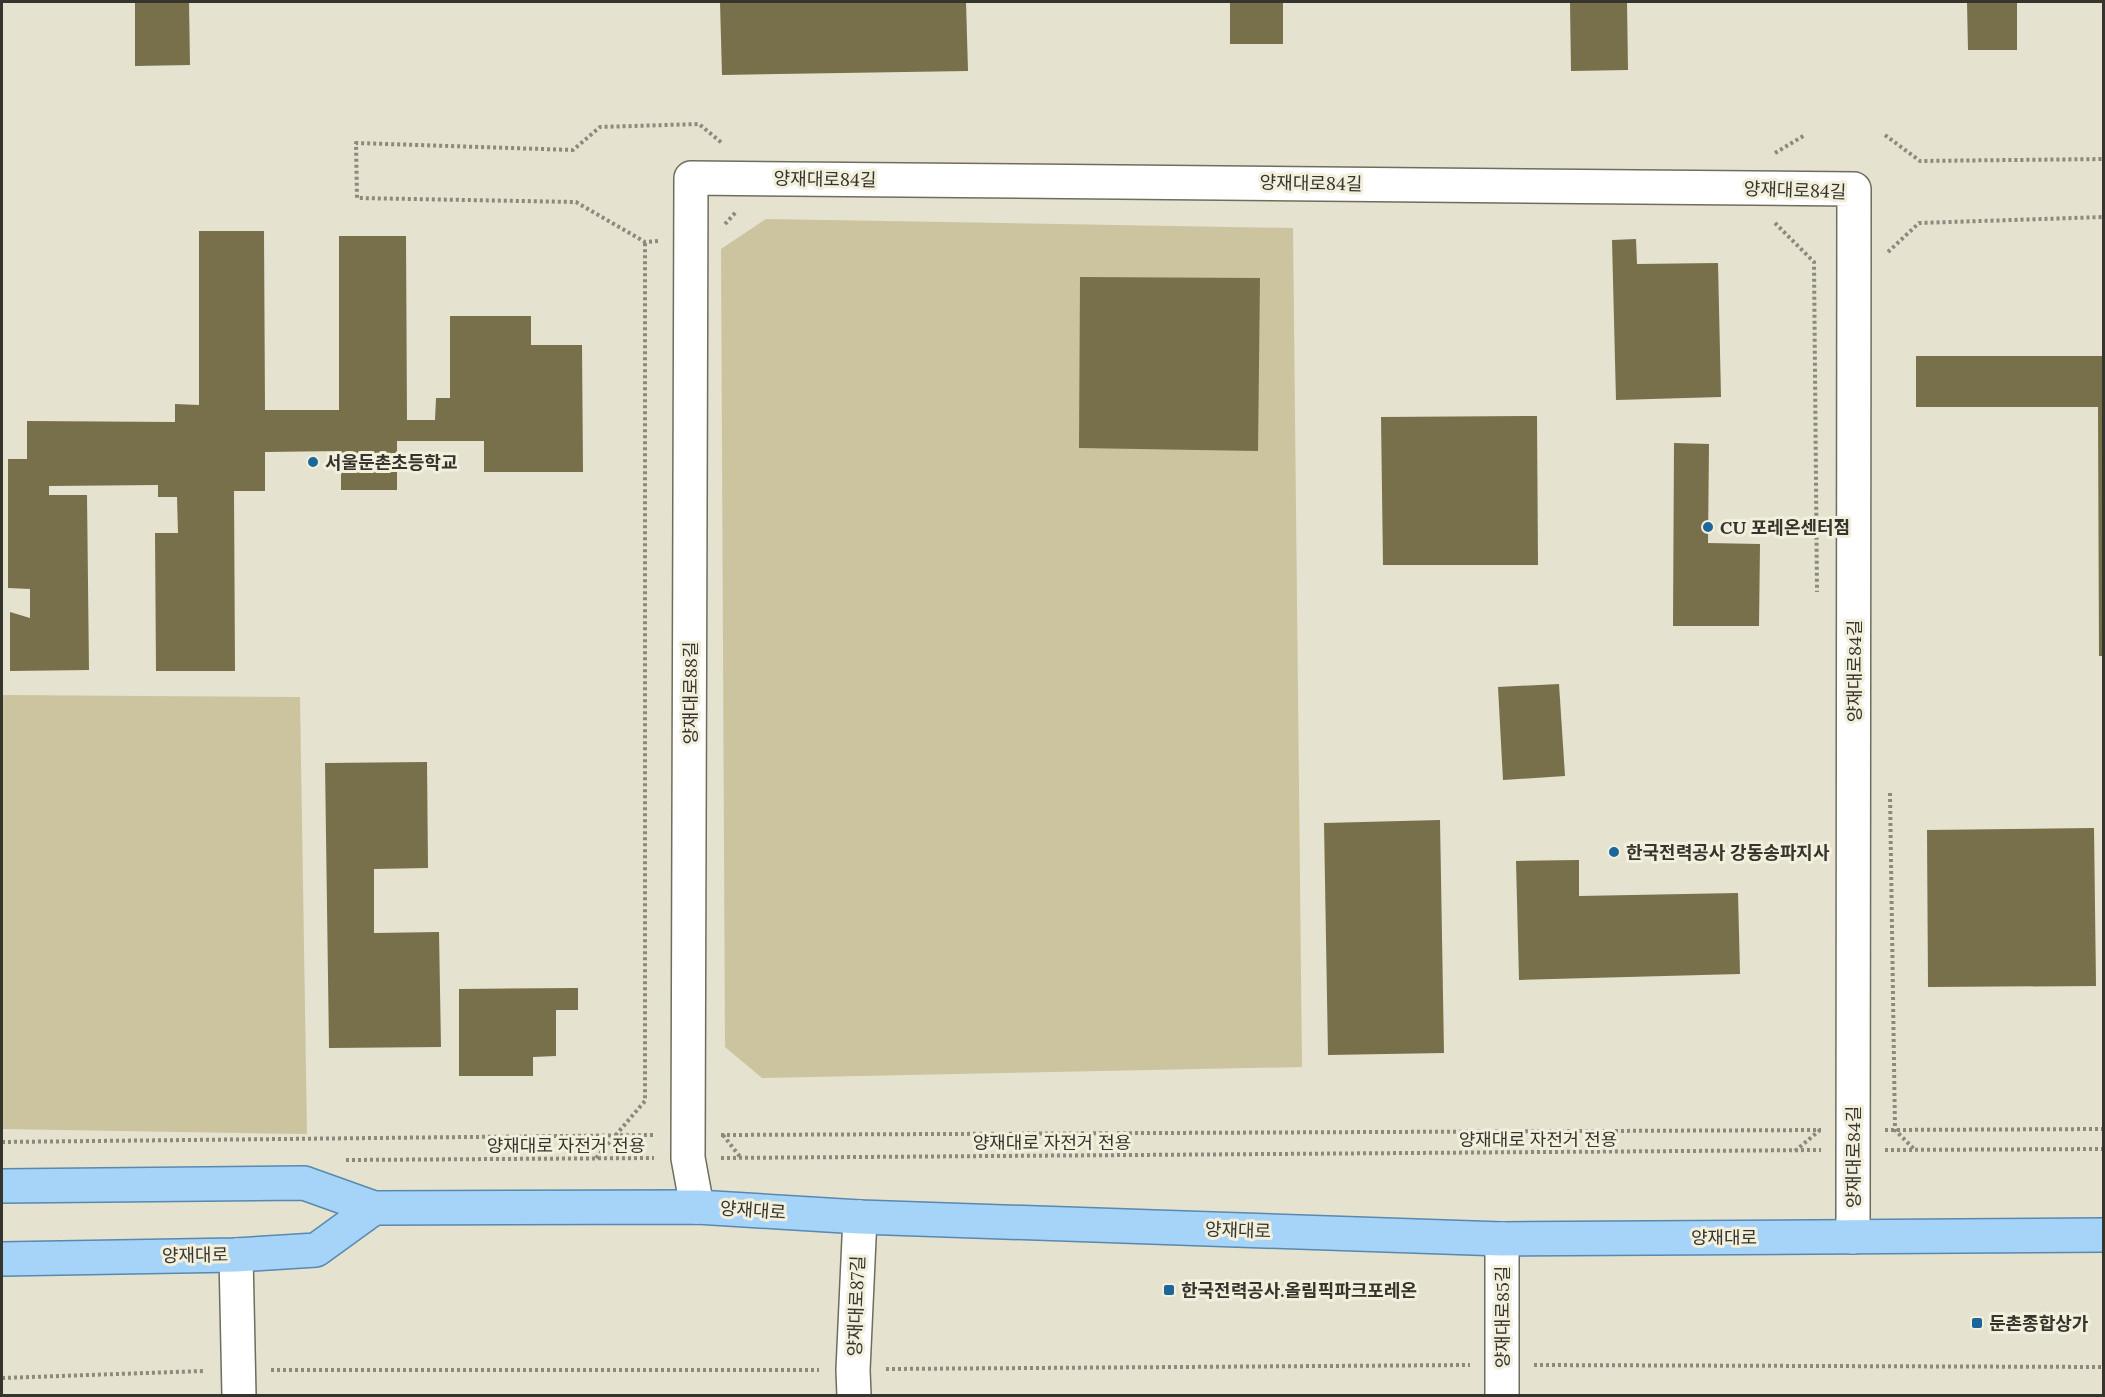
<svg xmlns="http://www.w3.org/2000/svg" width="2105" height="1397" font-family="Lora,'Noto Sans KR',serif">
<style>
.green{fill:#cbc49e}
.building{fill:#77704a}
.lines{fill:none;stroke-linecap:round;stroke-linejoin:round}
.minor-casing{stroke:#6f6d5d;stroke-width:36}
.tertiary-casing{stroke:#6f6d5d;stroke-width:36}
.primary-casing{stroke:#5889ae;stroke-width:36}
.path{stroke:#8c8a7d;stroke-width:4;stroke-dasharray:3 3;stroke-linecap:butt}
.minor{stroke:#fff;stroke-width:33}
.tertiary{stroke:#fff;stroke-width:33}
.primary{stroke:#a6d3f8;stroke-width:33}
.poi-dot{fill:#1d669a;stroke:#f2efdd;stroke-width:2}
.labels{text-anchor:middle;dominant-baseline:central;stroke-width:6;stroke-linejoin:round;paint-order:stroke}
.street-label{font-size:18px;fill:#36352d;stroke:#f2efdd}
.poi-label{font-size:18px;font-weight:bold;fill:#36352d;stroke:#f2efdd;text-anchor:start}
</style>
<rect width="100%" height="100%" fill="#e5e2d0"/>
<g class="green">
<polygon points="766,219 1293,228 1302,1067 762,1078 725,1047 721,249"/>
<polygon points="2,695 300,697 307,1134 2,1129"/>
</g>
<g class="building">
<polygon points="135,2 189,2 190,65 135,66"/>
<polygon points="720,2 966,2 968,71 722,75"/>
<rect x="1230" y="2" width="53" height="42"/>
<polygon points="1570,2 1627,2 1628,70 1571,71"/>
<polygon points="1967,2 2017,2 2017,50 1968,50"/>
<polygon points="199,231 264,231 265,410 339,410 339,236 406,236 407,420 435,420 436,398 450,398 450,316 531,316 531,345 582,345 583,472 484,472 484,441 397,441 397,490 341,490 341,451 265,452 265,491 234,491 235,671 156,671 155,533 178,533 177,497 158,497 158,485 49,486 49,495 87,495 89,670 10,671 10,612 30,618 30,589 8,588 8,459 27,459 27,421 175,422 175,404 199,405"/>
<polygon points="1636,239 1637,264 1718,263 1721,397 1616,400 1612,240"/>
<polygon points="1080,277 1260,278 1258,451 1079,448"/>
<polygon points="1916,356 2104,356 2104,656 2099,656 2098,407 1916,407"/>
<polygon points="1537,416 1538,565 1383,565 1381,417"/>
<polygon points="1674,443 1709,444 1708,543 1760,544 1759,626 1673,626"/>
<polygon points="1559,684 1565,776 1503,780 1498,687"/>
<polygon points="427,762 428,868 374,869 374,933 439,932 441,1047 329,1048 325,763"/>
<polygon points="1440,820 1444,1053 1328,1055 1324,823"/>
<polygon points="2094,828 2096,986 1928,987 1927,830"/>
<polygon points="1579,860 1579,896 1738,893 1740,974 1519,980 1516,861"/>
<polygon points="578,988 578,1010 556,1010 556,1056 533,1057 533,1076 459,1076 459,989"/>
</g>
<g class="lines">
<g class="minor-casing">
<g id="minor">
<polyline points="1502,1239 1502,1396"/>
<polyline points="236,1255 239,1396"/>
<polyline points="854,1396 853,1370 860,1217"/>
</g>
</g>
<g class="tertiary-casing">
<polyline id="tertiary" points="697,1207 688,1158 691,178 1854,189 1853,1237"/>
</g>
<g class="primary-casing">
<g id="primary">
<polyline points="2,1186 304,1183 374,1208 697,1207 860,1217 1502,1239 2104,1235"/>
<polyline points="2,1259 236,1255 316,1250 374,1208"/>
</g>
</g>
<g class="path">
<polyline points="1885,135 1920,161 2104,159"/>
<polyline points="1775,153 1805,135"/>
<polyline points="1775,223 1814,262 1817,592"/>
<polyline points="725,224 736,212"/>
<polyline points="658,241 645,242 576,202 357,198 356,143 573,150 600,127 699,124 722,143"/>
<polyline points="1888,252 1919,223 2104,217"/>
<polyline points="1890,793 1895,1130 1914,1149"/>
<polyline points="1885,1130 2104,1129"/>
<polyline points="721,1135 1821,1130"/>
<polyline points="723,1135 741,1158"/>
<polyline points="2,1142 654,1135"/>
<polyline points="1885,1150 2104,1149"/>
<polyline points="1795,1151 1820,1130"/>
<polyline points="596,1158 645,1101 645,242"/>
<polyline points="721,1158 1821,1150"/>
<polyline points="346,1160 654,1158"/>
<polyline points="1534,1365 2104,1367"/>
<polyline points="886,1369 1470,1365"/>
<polyline points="271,1370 819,1370"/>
<polyline points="2,1378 204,1371"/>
</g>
<use href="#minor" class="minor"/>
<use href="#tertiary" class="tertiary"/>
<use href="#primary" class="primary"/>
</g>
<g class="poi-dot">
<circle cx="313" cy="462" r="6"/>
<circle cx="1708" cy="527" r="6"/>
<circle cx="1614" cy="852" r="6"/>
<rect x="1163" y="1284" width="12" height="12" rx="3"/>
<rect x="1971" y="1317" width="12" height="12" rx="3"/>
</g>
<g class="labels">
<g class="street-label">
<text transform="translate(825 179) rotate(1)">양재대로84길</text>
<text transform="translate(1311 183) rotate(1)">양재대로84길</text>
<text transform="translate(1795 190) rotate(2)">양재대로84길</text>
<text transform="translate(1854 671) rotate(-90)">양재대로84길</text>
<text transform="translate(690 693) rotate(-90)">양재대로88길</text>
<text x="1538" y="1139">양재대로 자전거 전용</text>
<text x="1052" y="1142">양재대로 자전거 전용</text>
<text x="566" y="1145">양재대로 자전거 전용</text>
<text transform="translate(1853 1157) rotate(-90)">양재대로84길</text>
<text transform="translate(753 1210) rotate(4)">양재대로</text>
<text transform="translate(1238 1230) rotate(2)">양재대로</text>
<text x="1724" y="1237">양재대로</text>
<text transform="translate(195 1255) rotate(-1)">양재대로</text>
<text transform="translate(856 1306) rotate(-88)">양재대로87길</text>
<text transform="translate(1502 1317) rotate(-90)">양재대로85길</text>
</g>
<g class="poi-label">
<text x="325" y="462">서울둔촌초등학교</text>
<text x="1720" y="527">CU 포레온센터점</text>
<text x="1626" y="852">한국전력공사 강동송파지사</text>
<text x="1181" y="1290">한국전력공사.올림픽파크포레온</text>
<text x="1989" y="1323">둔촌종합상가</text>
</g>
</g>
<rect width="2105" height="1397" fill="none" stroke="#36352d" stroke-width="6"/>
</svg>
